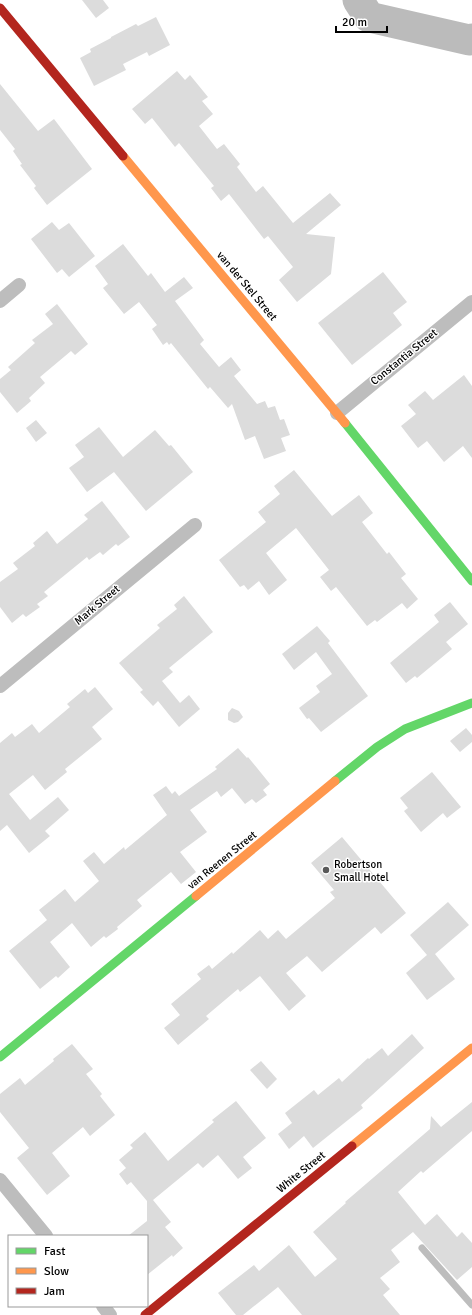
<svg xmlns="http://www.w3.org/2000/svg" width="472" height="1315" font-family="Signika,sans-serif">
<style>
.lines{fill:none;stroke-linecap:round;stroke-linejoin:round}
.river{stroke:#bbb;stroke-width:31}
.building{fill:#dcdcdc}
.lane{stroke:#bdbdbd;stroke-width:7}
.street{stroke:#bdbdbd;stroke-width:14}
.fast{stroke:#63d668;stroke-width:9}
.slow{stroke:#ff974d;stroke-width:9}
.jam{stroke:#b3261e;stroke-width:9}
.poi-dot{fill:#595959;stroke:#fff;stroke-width:1.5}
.labels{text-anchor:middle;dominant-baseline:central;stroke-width:3;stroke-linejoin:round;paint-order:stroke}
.street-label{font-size:11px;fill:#000;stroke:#fff}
.poi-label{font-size:11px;fill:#000;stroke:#fff;text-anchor:start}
</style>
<rect width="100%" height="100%" fill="#fff"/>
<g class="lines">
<polyline class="river" points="358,0 369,17 469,40 472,39"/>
</g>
<g class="building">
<polygon points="82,0 103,0 109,8 96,18"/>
<polygon points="156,17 170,45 149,56 147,52 123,64 126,70 94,86 80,58 91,52 90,49 111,38 111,37 136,24 138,26"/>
<polygon points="177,71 185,80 190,75 208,97 202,101 213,114 199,126 217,149 224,144 240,164 237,167 256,192 263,186 293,223 330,193 341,205 306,234 335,237 331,274 297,302 279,280 293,267 268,236 264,239 229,194 221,201 211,188 214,186 179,143 175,147 152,118 145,124 132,109"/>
<polygon points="0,84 38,131 54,119 92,169 47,205 34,188 36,186 20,165 22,164 13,151 15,149 0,130"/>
<polygon points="52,222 59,230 69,223 95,256 69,277 62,269 57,273 31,239"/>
<polygon points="123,244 148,276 151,273 165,292 184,277 193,288 175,301 204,340 200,344 219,367 231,357 241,370 234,376 257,404 265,401 268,408 275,406 280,420 284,419 290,435 281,438 286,451 264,459 255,436 245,440 232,404 228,408 210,387 208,389 171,343 169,345 167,342 163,345 152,329 157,325 139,302 124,314 103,288 108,284 95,266"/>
<polygon points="383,272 407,302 393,313 402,325 352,365 318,323"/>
<polygon points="57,304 88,344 75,355 71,351 40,377 45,383 29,398 31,401 17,413 0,392 0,379 11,370 8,367 35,343 32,340 53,324 45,314"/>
<polygon points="464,375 472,386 472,458 463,446 444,462 427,441 418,448 401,426 416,414 408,405 425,391 433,400"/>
<polygon points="36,420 47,433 36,442 26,428"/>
<polygon points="99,427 123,457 155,430 169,446 171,445 193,472 146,511 114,472 87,492 69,468 84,457 75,445"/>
<polygon points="294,470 332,516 359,495 373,513 362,522 387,554 389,552 406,574 401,578 418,599 407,609 402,603 377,622 375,620 367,626 336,587 331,591 320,577 329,570 296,528 266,553 287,580 269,595 259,581 248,590 244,585 240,587 219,560 266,522 258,512 280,494 274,486"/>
<polygon points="102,501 130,537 118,546 116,544 103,555 100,552 89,560 87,557 44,592 48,596 37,604 40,607 26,617 23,614 12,623 0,607 0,582 18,569 13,563 35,546 33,543 47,531 57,544 88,519 84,515"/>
<polygon points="184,596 213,632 169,668 173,672 162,681 180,703 189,695 200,709 179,727 158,701 153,706 140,692 143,690 119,663 160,628 157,625 177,609 174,605"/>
<polygon points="450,602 468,624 446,642 452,649 417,678 415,676 406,683 390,663 439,622 434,615"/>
<polygon points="317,626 330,641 328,643 368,696 321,732 309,718 307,719 299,708 320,692 316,686 332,674 316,652 294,670 282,654"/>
<polygon points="95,687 113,709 92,727 102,739 65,769 67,772 45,790 33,775 9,794 30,820 58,797 69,810 45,831 50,836 29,853 7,825 0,831 0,743 12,733 15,737 32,724 39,733 70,707 67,704 85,689 88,693"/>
<polygon points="232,708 239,711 243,717 238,722 234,723 228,720 228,713"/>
<polygon points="466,728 472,735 472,742 460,752 450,741"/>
<polygon points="238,748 247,758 248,757 270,784 263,790 267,795 256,803 252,799 245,804 232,788 221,797 217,791 190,810 207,832 180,852 196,872 181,884 171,872 137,900 142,906 117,927 118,929 106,938 104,936 91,947 72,923 50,942 70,967 58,978 56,976 40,989 9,951 47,920 39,910 65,889 75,902 99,881 83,861 94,852 104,864 124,847 125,850 167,815 153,795 166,786 172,794 175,791 179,796 217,769 215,767"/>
<polygon points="432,772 461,807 447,818 443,813 421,832 404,811 408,808 400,798"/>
<polygon points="342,837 406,913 381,934 375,927 322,972 307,956 286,973 306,996 289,1011 260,976 240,992 238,989 206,1016 209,1019 178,1045 164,1028 180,1015 171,1004 201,979 197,974 209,965 212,969 232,952 233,954 260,930 268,939 278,930 286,939 335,898 330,892 334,890 311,863"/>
<polygon points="448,902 469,925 435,954 455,979 427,1000 406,973 427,955 410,935"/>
<polygon points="412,1034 424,1048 361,1105 363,1108 313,1148 304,1136 289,1149 278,1134 292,1123 285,1113 314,1090 318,1095 339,1078 342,1082 368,1058 369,1059 382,1048 388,1056"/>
<polygon points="72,1044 93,1069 86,1074 102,1094 100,1096 115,1115 90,1136 83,1127 52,1153 70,1176 47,1195 17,1158 29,1148 0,1112 0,1094 20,1078 25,1085 54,1061 53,1059"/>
<polygon points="261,1061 277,1079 267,1089 250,1070"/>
<polygon points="236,1101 266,1138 243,1157 252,1168 238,1179 218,1155 203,1168 198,1163 153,1200 171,1222 165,1227 183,1248 173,1257 172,1255 147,1275 147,1236 128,1236 147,1221 147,1201 131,1182 127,1185 119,1174 126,1168 119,1160 133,1148 130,1145 145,1132 168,1161 214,1122 212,1120"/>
<polygon points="472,1102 472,1131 423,1173 421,1171 398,1192 425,1225 437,1214 457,1237 462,1232 472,1243 472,1267 457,1280 413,1232 391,1250 400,1262 380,1278 390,1289 383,1295 400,1315 302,1315 278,1287 243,1315 236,1315 218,1293 254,1265 259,1271 289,1245 315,1277 337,1259 313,1232 346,1203 345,1202 430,1129 431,1116 441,1127"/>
</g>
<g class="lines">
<polyline class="lane" points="422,1248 472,1305"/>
<g class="street">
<polyline points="0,301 19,285"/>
<polyline points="337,413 472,302"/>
<polyline points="0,686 195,525"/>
<polyline points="0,1180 46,1236"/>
<polyline points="103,1306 110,1315"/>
</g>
<g class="fast">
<polyline points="345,423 472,581"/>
<polyline points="335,781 377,747 405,729 472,703"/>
<polyline points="0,1057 196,896"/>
</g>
<g class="slow">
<polyline points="123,156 345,423"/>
<polyline points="196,896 335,781"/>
<polyline points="352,1146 472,1048"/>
</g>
<g class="jam">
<polyline points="0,8 123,156"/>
<polyline points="145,1315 352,1146"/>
</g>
</g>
<circle class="poi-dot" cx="326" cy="870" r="4"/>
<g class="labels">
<g class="street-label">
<text transform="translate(247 286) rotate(50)">van der Stel Street</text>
<text transform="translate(404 357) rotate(-39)">Constantia Street</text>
<text transform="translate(97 605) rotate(-40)">Mark Street</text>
<text transform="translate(222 860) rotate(-39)">van Reenen Street</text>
<text transform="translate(301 1172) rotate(-39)">White Street</text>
</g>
<g class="poi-label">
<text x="334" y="864">Robertson<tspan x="334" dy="13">Small Hotel</tspan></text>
</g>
</g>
<rect x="8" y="1235" width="140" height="72" fill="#ffffff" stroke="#999999"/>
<rect x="16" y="1248" width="20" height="6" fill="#63d668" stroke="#999999"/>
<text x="44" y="1255" font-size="12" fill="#000000">Fast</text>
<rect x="16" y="1268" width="20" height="6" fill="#ff974d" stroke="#999999"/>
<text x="44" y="1275" font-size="12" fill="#000000">Slow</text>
<rect x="16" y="1288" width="20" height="6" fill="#b3261e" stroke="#999999"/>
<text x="44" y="1295" font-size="12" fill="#000000">Jam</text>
<path d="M336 26v6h51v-6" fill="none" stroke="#000000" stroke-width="2"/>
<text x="342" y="26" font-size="12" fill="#000000" stroke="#ffffff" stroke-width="3" paint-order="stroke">20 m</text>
</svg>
